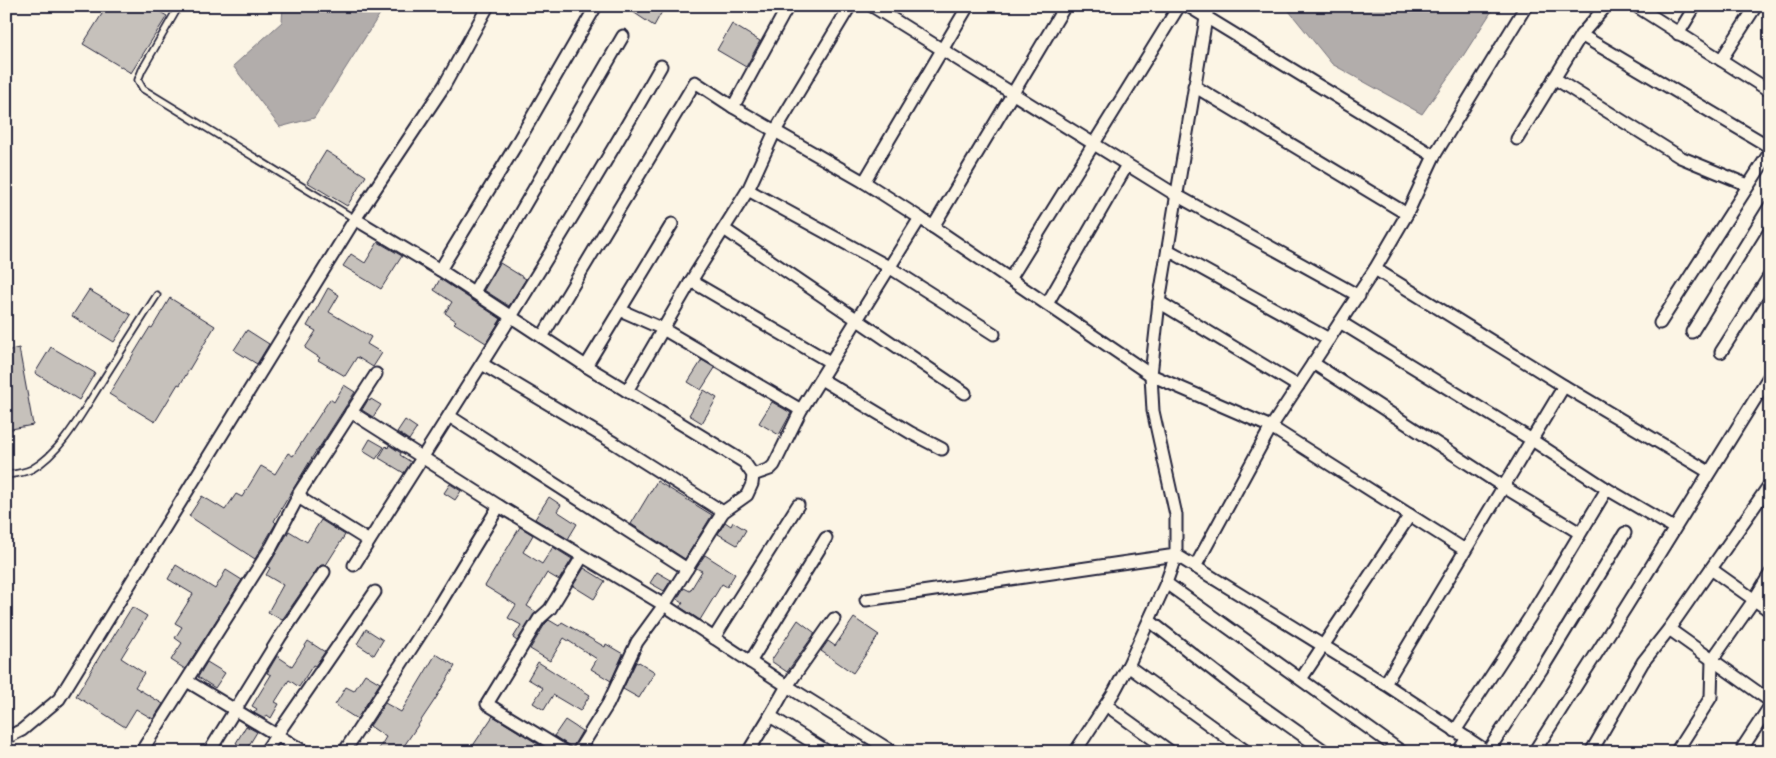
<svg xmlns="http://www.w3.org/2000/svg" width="1776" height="758" font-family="'Patrick Hand',sans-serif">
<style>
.water{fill:#b2adab;stroke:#78757e}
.building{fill:#c6c1bb;stroke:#22223b}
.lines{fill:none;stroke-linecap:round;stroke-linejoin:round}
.lane-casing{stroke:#22223b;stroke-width:9}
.street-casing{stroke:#22223b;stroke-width:15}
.lane{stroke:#fcf5e5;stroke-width:5.5}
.street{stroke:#fcf5e5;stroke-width:11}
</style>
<rect width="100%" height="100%" fill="#fcf5e5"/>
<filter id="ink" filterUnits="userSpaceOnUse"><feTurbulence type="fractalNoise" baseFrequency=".02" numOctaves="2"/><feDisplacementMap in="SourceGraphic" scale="10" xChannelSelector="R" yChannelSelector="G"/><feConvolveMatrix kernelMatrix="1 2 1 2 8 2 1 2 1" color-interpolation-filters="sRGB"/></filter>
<g filter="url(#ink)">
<g class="water">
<polygon points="283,6 385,6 314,118 280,127 233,66 282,22"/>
<polygon points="1285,6 1495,6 1463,56 1422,114 1332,64"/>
</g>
<g class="building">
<polygon points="107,6 150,6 167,16 131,73 83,44"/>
<polygon points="624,6 665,6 654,26"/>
<polygon points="732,24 760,41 746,67 717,50"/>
<polygon points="326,151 366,176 347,206 307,182"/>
<polygon points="378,242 402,256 381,289 343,266 351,254 365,263"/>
<polygon points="500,263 526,279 509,306 484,290"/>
<polygon points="440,279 501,319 486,343 454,323 456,321 445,313 452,302 434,290"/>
<polygon points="328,288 339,295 329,312 371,337 367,344 382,353 373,367 357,357 345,376 318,360 320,358 305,348 316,331 307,326"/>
<polygon points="89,290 131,315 114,342 72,316"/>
<polygon points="170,298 215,326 180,385 178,384 155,422 109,394 150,327 152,328"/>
<polygon points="247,330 269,344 257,364 234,350"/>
<polygon points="51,347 95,373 79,400 35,373"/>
<polygon points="19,348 33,425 6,430 6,351"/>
<polygon points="702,360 715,368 701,390 688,382"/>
<polygon points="344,385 355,392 317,451 316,451 274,521 276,523 255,559 189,516 202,496 225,510 236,494 242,497 261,466 275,474 288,453 293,456 330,399 334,402"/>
<polygon points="704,390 717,398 702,423 689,415"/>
<polygon points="371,399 381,405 373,417 362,410 368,400 370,401"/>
<polygon points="772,402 791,413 779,435 759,423"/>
<polygon points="405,420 417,428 409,440 397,432"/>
<polygon points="370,439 384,447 376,459 363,451"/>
<polygon points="389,445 401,453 400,455 411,462 404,473 379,458 386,446 388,448"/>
<polygon points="657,481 712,515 685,559 631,524"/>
<polygon points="450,484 461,491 455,500 444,493"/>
<polygon points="549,497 561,505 557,511 577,524 568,539 535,519"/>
<polygon points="321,520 345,535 326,565 321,565 318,568 282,620 268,612 283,585 266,575 270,568 268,567 289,531 307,542"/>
<polygon points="725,522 731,526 733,522 746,530 737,545 718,534"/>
<polygon points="520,527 533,535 523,552 542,564 553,547 572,559 559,580 547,573 527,606 536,612 517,641 513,638 521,625 508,618 516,605 485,586"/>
<polygon points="705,555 735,574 727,587 722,584 700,620 680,607 683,603 677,599 684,588 690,591 702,571 696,568"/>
<polygon points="176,565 215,589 226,570 242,580 185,669 171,660 182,643 175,638 182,627 175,623 193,594 168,579"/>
<polygon points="584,568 605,581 594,599 573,586"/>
<polygon points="657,572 671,580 664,591 650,583"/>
<polygon points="132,607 147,616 121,658 144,673 135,687 163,704 153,719 136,709 125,727 76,696 104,649 105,650"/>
<polygon points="854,618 879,635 853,673 821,651 828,641 835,646"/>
<polygon points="549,620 559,626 562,622 605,647 606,644 623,654 611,681 591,669 597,659 564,638 550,661 530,649 545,624"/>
<polygon points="798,620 815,633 787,672 771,661"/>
<polygon points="366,629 383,640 374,655 357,644"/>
<polygon points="308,641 325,652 315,666 313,665 299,687 289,680 275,702 279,704 271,718 267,715 265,719 254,713 257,709 252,706 271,675 267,673 277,656 292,666"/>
<polygon points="436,654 455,666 436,698 400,752 377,752 386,737 370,726 385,703 401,712"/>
<polygon points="207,662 225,673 215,688 198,677"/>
<polygon points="538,662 590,695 580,711 553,695 544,710 533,703 543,688 528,679"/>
<polygon points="636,662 638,663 639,662 655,672 639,698 623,689"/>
<polygon points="365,674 380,683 357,719 335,705 346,687 354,691"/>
<polygon points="493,716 551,752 479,752 472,747"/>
<polygon points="565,720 582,731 572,748 554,736"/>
<polygon points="246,726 257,732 246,750 236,743"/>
</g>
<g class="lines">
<g class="lane-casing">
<g id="lane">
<polyline points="179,6 142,70 138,80 143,89 355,219"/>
<path d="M6,475C15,474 24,473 32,469C62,452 83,411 101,383C120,353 138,324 157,295"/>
</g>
</g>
<g class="street-casing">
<g id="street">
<polyline points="872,6 1176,195 1359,296"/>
<polyline points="1188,6 1434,156"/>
<polyline points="1636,6 1770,91"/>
<polyline points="1678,34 1695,6"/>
<polyline points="1581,35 1770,147"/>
<polyline points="1721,60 1756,6"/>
<polyline points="1554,78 1680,157 1748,185"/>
<polyline points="1194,86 1407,214"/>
<polyline points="733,107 788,6"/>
<polyline points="1517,139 1581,35 1606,6"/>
<polyline points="864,182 968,6"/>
<polyline points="748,190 889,267 994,334"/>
<polyline points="355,219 440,270 586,366 744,462 753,475 752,484 747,495 723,512 664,605 637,642 608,704 578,752"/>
<polyline points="933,227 1065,6"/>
<polyline points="724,229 965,393"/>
<polyline points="1168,250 1329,339"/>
<polyline points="1375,269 1564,386 1709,472"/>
<polyline points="440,270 516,145 596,6"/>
<polyline points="1010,279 1179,6"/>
<polyline points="691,281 830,362"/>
<polyline points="474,292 623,36"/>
<polyline points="1159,302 1298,386"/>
<polyline points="1047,304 1127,165"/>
<polyline points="620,310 663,329 801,410"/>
<polyline points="1340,322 1532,440 1607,489 1674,528"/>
<polyline points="1660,323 1770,152"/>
<polyline points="1692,332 1770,206"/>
<polyline points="542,337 695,82 733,107 864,182 920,218 1151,375 1271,427 1465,550"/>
<polyline points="1721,352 1770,275"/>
<polyline points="1313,363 1504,487 1580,533"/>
<polyline points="482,364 614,443 723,512"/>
<polyline points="586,366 672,224"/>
<polyline points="821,379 911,433 942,449"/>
<polyline points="627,391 691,281 748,190 775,131 850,6"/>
<polyline points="351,412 499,506 664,605 787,686 893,752"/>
<polyline points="449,416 687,569"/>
<polyline points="753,475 770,469 774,465 801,410 920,218"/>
<polyline points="369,541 303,500 299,493 376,374"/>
<path d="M354,565C459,400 564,236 661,66"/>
<polyline points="1195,567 1271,427 1375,269 1407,214 1434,156 1526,6"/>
<polyline points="1711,569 1770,611"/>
<polyline points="1166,583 1402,752"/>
<polyline points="866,600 1176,555 1385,684 1488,752"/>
<polyline points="1150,621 1236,688 1326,752"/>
<polyline points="1669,629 1770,701"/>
<polyline points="714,638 798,505"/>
<polyline points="750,662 826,538"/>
<polyline points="1128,666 1247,752"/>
<polyline points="1301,679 1410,515"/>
<polyline points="187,681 305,752"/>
<polyline points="1385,684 1564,386"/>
<polyline points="1106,705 1171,752"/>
<polyline points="770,716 828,752"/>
<polyline points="1455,731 1530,617 1607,489"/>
<polyline points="6,738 22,730 59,699 355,219 444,86 488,6"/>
<polyline points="1743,747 1770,706"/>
<polyline points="1488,751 1545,664 1625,533"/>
<polyline points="141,752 272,546 299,495"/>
<polyline points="209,752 280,637 324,572"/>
<polyline points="265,752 375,592"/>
<polyline points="344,752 433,615 499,506"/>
<polyline points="566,752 487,704 539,619 550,609 582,557"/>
<polyline points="748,752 770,716 787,686 834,619"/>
<polyline points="1075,752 1114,692 1128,666 1166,583 1176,555 1176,515 1153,411 1151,375 1159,302 1208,6"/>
<polyline points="1458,752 1467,738"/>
<polyline points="1534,752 1626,607 1770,375"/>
<polyline points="1591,752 1643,662 1669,629 1770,484"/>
<polyline points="1676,752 1711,697 1712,660 1754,600 1770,574"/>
</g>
</g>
<use href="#lane" class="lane"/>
<use href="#street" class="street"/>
</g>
</g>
<rect width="1776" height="758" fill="none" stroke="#fcf5e5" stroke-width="25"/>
<rect x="12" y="12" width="1751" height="733" fill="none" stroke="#22223b" stroke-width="2" filter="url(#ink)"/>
</svg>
